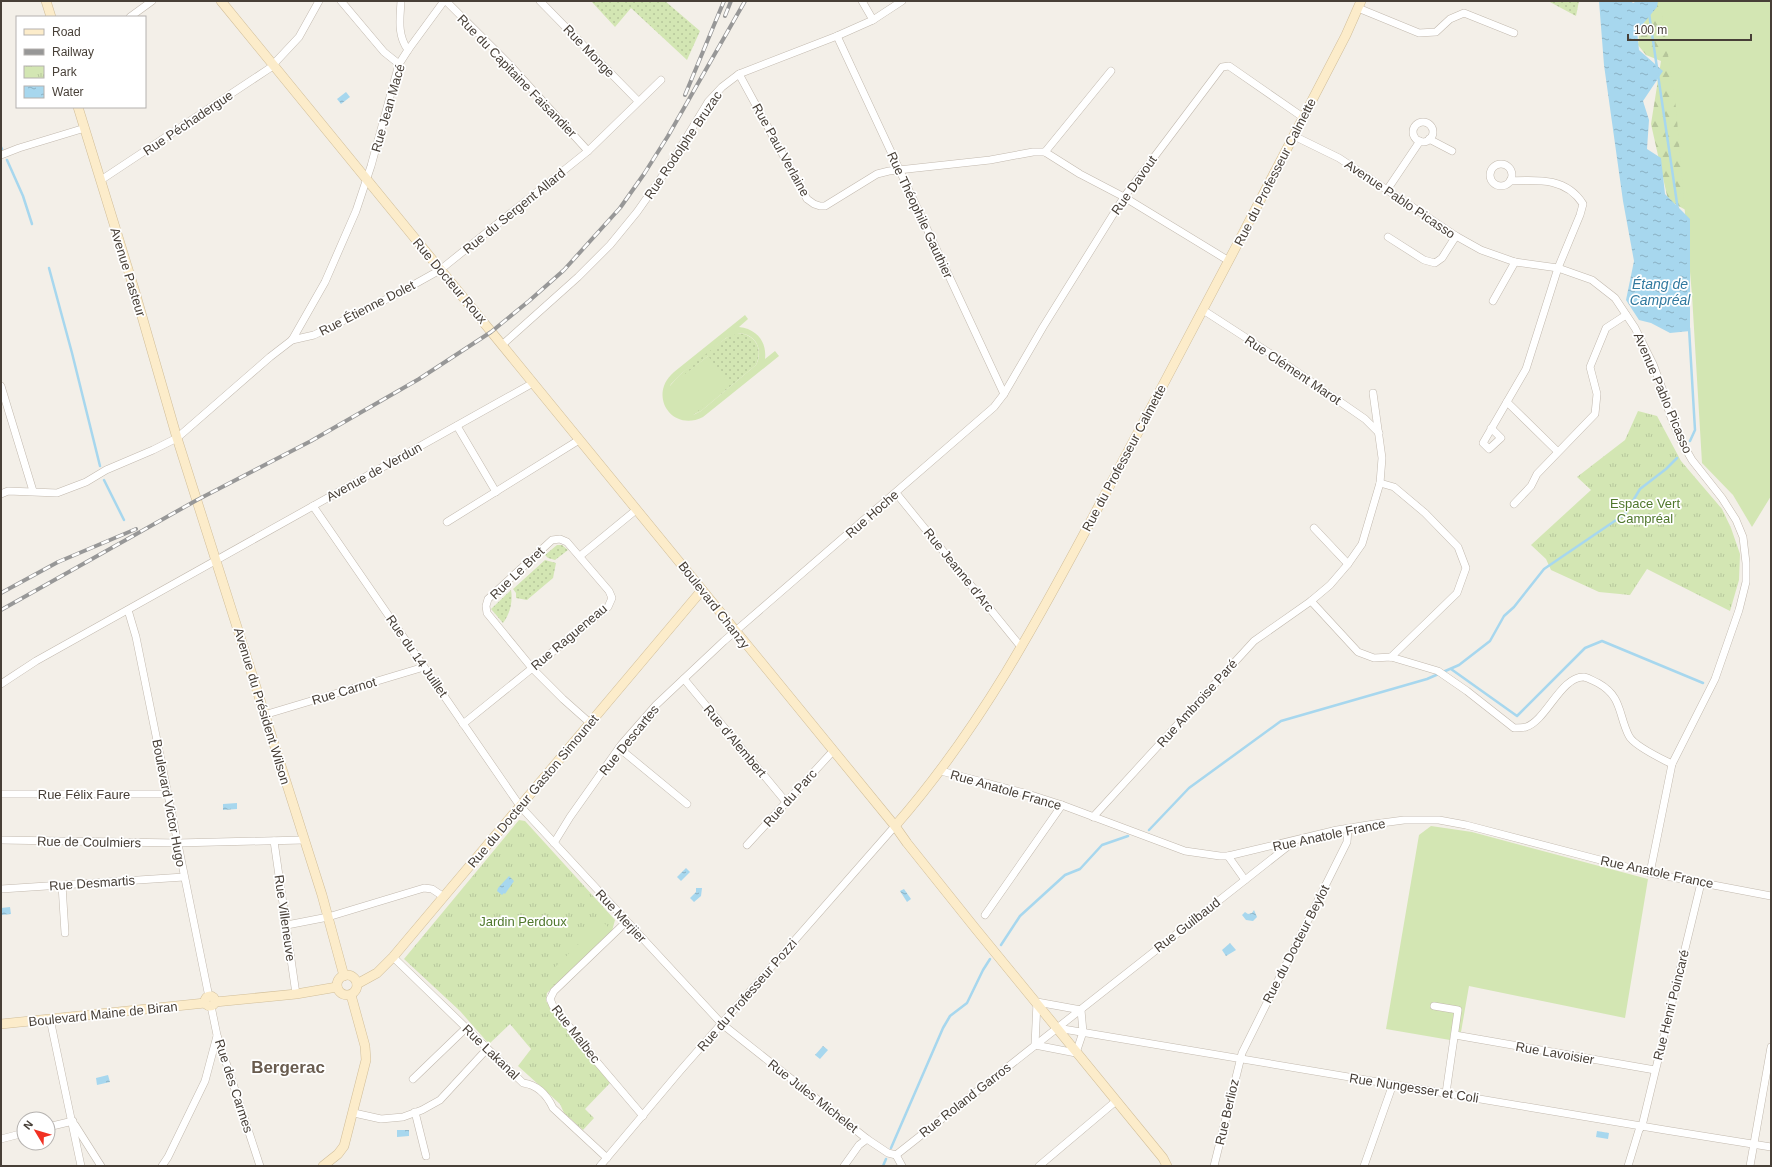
<svg xmlns="http://www.w3.org/2000/svg" width="1772" height="1167" font-family="Helvetica,sans-serif">
<style>
.grass{fill:url(#grass-dots)}
.forest{fill:url(#forest-firs)}
.park{fill:url(#park-tufts)}
.pitch{fill:#d3e6b3;fill-rule:evenodd}
.water{fill:url(#water-ripples)}
.lines{fill:none;stroke-linecap:round;stroke-linejoin:round}
.stream{stroke:#a7d7ee;stroke-width:2.5}
.minor-casing{stroke:#c2b9ae;stroke-width:8}
.secondary-casing{stroke:#d1be99;stroke-width:10}
.minor{stroke:#fff;stroke-width:7}
.secondary{stroke:#fcecca;stroke-width:9}
.rail-casing{stroke:#979797;stroke-width:4}
.rail{stroke:#fff;stroke-width:2.5;stroke-dasharray:8;stroke-linecap:butt}
.labels{text-anchor:middle;dominant-baseline:central;stroke-width:3.5;stroke-linejoin:round;paint-order:stroke}
.street-label{font-size:13px;fill:#473f37;stroke:#fff}
.park-label{font-size:13px;fill:#4f772c;stroke:#fff}
.water-label{font-size:14px;font-style:italic;fill:#30799f;stroke:#fff}
.district-label{font-size:17px;font-weight:bold;fill:#695c4f;stroke:#fff}
</style>
<defs>
<pattern id="grass-dots" width="8" height="8" patternUnits="userSpaceOnUse"><rect width="8" height="8" fill="#d3e6b3"/><path d="M2 2h.1M6 6h.1" fill="none" stroke="#b6c69b" stroke-width="1.8" stroke-linecap="round"/></pattern>
<pattern id="forest-firs" width="22" height="20" patternUnits="userSpaceOnUse"><rect width="22" height="20" fill="#d3e6b3"/><path d="M5 1l3.5 6h-7zM16 11l3.5 6h-7z" fill="#b6c69b"/></pattern>
<pattern id="park-tufts" width="24" height="20" patternUnits="userSpaceOnUse"><rect width="24" height="20" fill="#d3e6b3"/><path d="M3 7l-1-3M5 7V3M7 7l1-3M15 17l-1-3M17 17v-4M19 17l1-3" fill="none" stroke="#b6c69b"/></pattern>
<pattern id="water-ripples" width="26" height="14" patternUnits="userSpaceOnUse"><rect width="26" height="14" fill="#a7d7ee"/><path d="M2 4q2-2 4 0t4 0M15 11q2-2 4 0t4 0" fill="none" stroke="#8ab0c2"/></pattern>
</defs>
<rect width="100%" height="100%" fill="#f3efe8"/>
<g class="grass">
<polygon points="591,1 665,1 700,31 687,60 631,8 615,27"/>
<polygon points="1548,1 1579,1 1576,16"/>
<path d="M736,333C755,333 764,349 756,365L701,411L692,415L708,356L670,387C675,376 725,336 736,333Z"/>
<polygon points="557,545 562,545 568,550 555,560 548,558 545,555"/>
<polygon points="545,560 556,563 553,578 527,600 516,598 516,593 513,589"/>
<path d="M511,590C513,601 510,614 503,623L491,609Z"/>
</g>
<polygon class="forest" points="1649,1 1738,1 1698,217 1668,200 1651,124 1661,61 1646,55 1638,45 1640,29 1653,8"/>
<g class="park">
<polygon points="1638,411 1657,416 1681,461 1722,509 1731,528 1740,554 1739,580 1730,611 1647,569 1630,595 1599,592 1551,570 1546,559 1531,545 1591,490 1577,477 1625,440"/>
<polygon points="519,820 525,821 615,920 612,931 547,993 546,1001 610,1083 585,1109 594,1118 583,1130 564,1113 560,1104 518,1066 531,1049 510,1024 489,1044 460,1011 404,959"/>
</g>
<g class="pitch">
<polygon points="1660,1 1771,1 1771,496 1752,527 1733,495 1702,463 1692,295 1676,108"/>
<path d="M745,315L748,319L739,327C757,329 767,342 765,359L775,351L779,356L703,417C672,433 647,395 674,372ZM739,333C756,334 764,350 756,365L701,411L693,415L730,384L708,356L670,386L671,384L682,373L726,338Z"/>
<polygon points="1431,826 1472,832 1648,879 1625,1018 1469,986 1461,1032 1451,1031 1450,1040 1386,1029 1419,835"/>
<polygon points="602,921 611,930 558,982 549,973"/>
</g>
<g class="water">
<polygon points="1599,1 1631,1 1633,3 1637,1 1658,1 1657,7 1637,31 1639,50 1663,71 1643,101 1649,120 1647,149 1661,158 1665,194 1690,219 1690,331 1670,333 1651,323 1639,320 1626,300 1634,261 1623,201 1604,65"/>
<polygon points="346,92 350,97 341,104 337,99"/>
<polygon points="237,803 237,809 223,810 223,804"/>
<polygon points="686,868 690,872 681,881 677,877"/>
<polygon points="509,876 514,881 505,894 504,893 502,895 497,891 498,888"/>
<polygon points="696,888 702,888 701,896 694,902 690,898 696,892"/>
<polygon points="904,889 911,899 907,902 900,891"/>
<polygon points="10,907 11,914 1,915 1,908"/>
<polygon points="1254,910 1257,917 1253,921 1246,920 1242,915 1245,912 1248,914 1252,913"/>
<polygon points="1230,943 1236,950 1226,956 1222,950"/>
<polygon points="823,1046 828,1050 820,1059 815,1055"/>
<polygon points="108,1075 110,1082 97,1085 96,1078"/>
<polygon points="397,1130 409,1130 409,1136 397,1137"/>
<polygon points="1597,1131 1609,1133 1608,1139 1596,1137"/>
</g>
<g class="lines">
<g class="stream">
<polyline points="1649,13 1657,68"/>
<polyline points="1658,75 1678,210"/>
<polyline points="1,147 2,149"/>
<polyline points="7,160 23,196 32,224"/>
<polyline points="49,268 72,353 100,466"/>
<polyline points="1689,328 1695,430 1690,441"/>
<polyline points="104,480 124,520"/>
<polyline points="1451,669 1517,716 1585,648 1602,641 1703,683"/>
<polyline points="1149,830 1189,788 1281,721 1427,679 1459,665 1490,641 1504,616 1514,607 1544,569 1625,514 1640,489 1666,469 1677,458"/>
<polyline points="1001,945 1020,916 1065,875 1080,869 1102,845 1128,836"/>
<polyline points="891,1148 943,1028 950,1016 967,1003 983,970 990,959"/>
<polyline points="883,1166 886,1159"/>
</g>
<g class="minor-casing">
<g id="minor">
<polyline points="341,1 384,52 399,64"/>
<path d="M401,1C400,18 397,35 408,50"/>
<polyline points="446,1 509,64 588,151"/>
<polyline points="540,1 638,101"/>
<polyline points="862,1 873,20"/>
<polyline points="1358,8 1419,33 1436,32 1450,19 1464,13 1514,33"/>
<polyline points="130,17 152,1"/>
<polyline points="837,36 1004,394"/>
<polyline points="739,74 807,199 814,204 820,206 825,206 877,174 889,171 990,160 1033,152 1045,152 1080,174 1124,197 1229,261"/>
<circle cx="1423" cy="132" r="10"/>
<polyline points="1294,136 1339,158 1456,236 1481,250 1515,262 1558,268 1592,280 1615,298 1635,328 1653,364 1663,391 1670,415 1680,439 1692,460 1722,498 1736,520 1743,537 1746,563 1746,582 1739,610 1715,679 1672,764 1650,873"/>
<polyline points="1429,139 1452,151"/>
<polyline points="1045,152 1111,71"/>
<polyline points="1,155 19,148 85,128"/>
<circle cx="1501" cy="175" r="11"/>
<polyline points="101,180 270,68 299,37 319,1"/>
<polyline points="1387,190 1420,141"/>
<polyline points="1388,237 1424,260 1435,263 1442,258 1456,236"/>
<polyline points="1493,301 1515,262"/>
<polyline points="1203,310 1271,354 1365,419 1379,433"/>
<polyline points="292,340 314,335 397,294 440,270 588,151 661,80"/>
<polyline points="502,345 578,277 610,245 637,212 668,168 708,102 722,87 739,74 837,36 873,20 902,1"/>
<polyline points="1,386 33,491"/>
<polyline points="1507,402 1557,451"/>
<polyline points="457,426 496,492"/>
<path d="M1491,428L1501,438L1489,449L1483,443L1526,369L1558,268L1580,215L1583,204C1566,177 1537,180 1510,181"/>
<polyline points="1380,483 1394,487 1425,513 1458,547 1466,568 1457,593 1391,657"/>
<polyline points="896,493 1021,647"/>
<polyline points="1,494 8,491 57,493 86,482 106,470 153,450 177,438 270,357 292,340 325,282 356,211 371,166 399,64 408,50 444,1"/>
<polyline points="1514,504 1531,486 1537,474 1595,414 1597,394 1590,367 1606,328 1626,315"/>
<polyline points="313,506 520,806 722,1024 867,1139 888,1153 896,1155 902,1166"/>
<polyline points="447,522 579,440"/>
<polyline points="1314,528 1348,564"/>
<polyline points="580,556 636,510"/>
<path d="M1311,601L1358,652L1374,658L1391,657L1438,671L1467,691L1514,728C1517,728 1522,728 1526,727C1546,721 1561,676 1584,677C1589,678 1593,681 1598,683C1623,697 1618,715 1629,736C1634,746 1662,759 1672,764"/>
<polyline points="128,610 136,637 209,997"/>
<polyline points="684,679 786,802"/>
<polyline points="1,684 36,661 533,383"/>
<polyline points="264,715 424,667"/>
<polyline points="463,724 608,607 612,598 609,591 567,542 560,539 552,540 488,599 486,606 487,613 532,668 563,699 590,723"/>
<polyline points="619,748 687,804"/>
<polyline points="941,771 1028,794 1062,805 1185,851 1220,856 1228,856 1337,830 1374,824 1404,820 1439,820 1466,825 1650,873 1771,896"/>
<polyline points="1,794 167,794"/>
<polyline points="1093,817 1254,641 1311,601 1330,585 1348,564 1362,544 1380,483 1382,458 1373,393"/>
<polyline points="1,840 177,843 303,840"/>
<polyline points="274,841 296,994"/>
<polyline points="554,843 570,817 621,745 656,705 724,641 994,407 1004,394 1043,327 1124,197 1222,67 1229,66 1304,118"/>
<polyline points="747,845 833,751"/>
<polyline points="1228,856 1245,880"/>
<polyline points="62,885 65,933"/>
<polyline points="1,889 184,877"/>
<polyline points="985,915 1062,805"/>
<polyline points="626,922 554,991 550,999 553,1006 597,1062 643,1116"/>
<polyline points="287,925 328,917 424,888 432,889 444,897"/>
<path d="M393,957L523,1083C538,1085 547,1095 553,1108L607,1158"/>
<polygon points="1037,1002 1081,1010 1083,1032 1076,1053 1035,1045"/>
<polyline points="211,1006 217,1035 260,1166"/>
<polyline points="1434,1006 1458,1010 1446,1093"/>
<polyline points="50,1019 81,1166"/>
<polyline points="1057,1028 1665,1130 1771,1147"/>
<polyline points="1455,1035 1655,1070"/>
<polyline points="413,1079 466,1028"/>
<polyline points="415,1112 426,1156"/>
<polyline points="354,1113 381,1119 403,1117 422,1110 440,1100 487,1049"/>
<polyline points="75,1125 101,1166"/>
<polyline points="48,1127 73,1121"/>
<polyline points="1,1139 24,1133"/>
<polyline points="896,1155 1292,843"/>
<polyline points="162,1166 168,1157 205,1081 217,1036"/>
<polyline points="600,1166 680,1071 895,826"/>
<polyline points="844,1166 859,1145 867,1139"/>
<polyline points="1039,1166 1116,1101"/>
<polyline points="1214,1166 1242,1053 1347,842 1348,829"/>
<polyline points="1364,1166 1393,1084"/>
<polyline points="1628,1166 1639,1130 1642,1126 1701,883"/>
<polyline points="1750,1166 1771,1047"/>
</g>
</g>
<g class="secondary-casing">
<g id="secondary">
<polyline points="46,1 51,17"/>
<polyline points="221,1 895,826 907,843 975,928 1163,1158 1167,1166"/>
<polyline points="78,107 135,292 177,438 322,895 344,976"/>
<path d="M895,826C988,720 1050,597 1116,474C1194,328 1270,182 1346,35L1361,1"/>
<circle cx="347" cy="985" r="10"/>
<polyline points="357,984 377,973 393,957 702,590"/>
<circle cx="210" cy="1001" r="5"/>
<polyline points="215,1002 296,994 337,987"/>
<polyline points="1,1024 205,1003"/>
<polyline points="323,1166 338,1154 344,1146 366,1060 365,1046 351,995"/>
</g>
</g>
<use href="#minor" class="minor"/>
<use href="#secondary" class="secondary"/>
<g class="rail-casing">
<g id="rail">
<polyline points="725,16 731,1"/>
<polyline points="685,95 724,1"/>
<polyline points="1,593 58,562 136,529"/>
<polyline points="1,610 197,500 311,441 419,379 491,332 529,301 564,270 620,208 644,174 668,136 745,1"/>
</g>
</g>
<use href="#rail" class="rail"/>
</g>
<g class="labels">
<g class="street-label">
<text transform="translate(589 51) rotate(46)">Rue Monge</text>
<text transform="translate(517 76) rotate(46)">Rue du Capitaine Faisandier</text>
<text transform="translate(388 108) rotate(-74)">Rue Jean Macé</text>
<text transform="translate(188 123) rotate(-34)">Rue Péchadergue</text>
<text transform="translate(683 145) rotate(-56)">Rue Rodolphe Bruzac</text>
<text transform="translate(781 150) rotate(61)">Rue Paul Verlaine</text>
<text transform="translate(1275 172) rotate(-63)">Rue du Professeur Calmette</text>
<text transform="translate(1134 185) rotate(-55)">Rue Davout</text>
<text transform="translate(1400 199) rotate(34)">Avenue Pablo Picasso</text>
<text transform="translate(514 211) rotate(-39)">Rue du Sergent Allard</text>
<text transform="translate(920 215) rotate(65)">Rue Théophile Gauthier</text>
<text transform="translate(128 272) rotate(73)">Avenue Pasteur</text>
<text transform="translate(450 281) rotate(50)">Rue Docteur Roux</text>
<text transform="translate(367 308) rotate(-27)">Rue Étienne Dolet</text>
<text transform="translate(1293 370) rotate(34)">Rue Clément Marot</text>
<text transform="translate(1663 393) rotate(67)">Avenue Pablo Picasso</text>
<text transform="translate(1124 458) rotate(-62)">Rue du Professeur Calmette</text>
<text transform="translate(374 472) rotate(-29)">Avenue de Verdun</text>
<text transform="translate(872 514) rotate(-41)">Rue Hoche</text>
<text transform="translate(959 570) rotate(51)">Rue Jeanne d'Arc</text>
<text transform="translate(517 573) rotate(-44)">Rue Le Bret</text>
<text transform="translate(714 605) rotate(52)">Boulevard Chanzy</text>
<text transform="translate(569 637) rotate(-40)">Rue Ragueneau</text>
<text transform="translate(417 656) rotate(55)">Rue du 14 Juillet</text>
<text transform="translate(344 691) rotate(-17)">Rue Carnot</text>
<text transform="translate(1197 703) rotate(-48)">Rue Ambroise Paré</text>
<text transform="translate(262 706) rotate(73)">Avenue du Président Wilson</text>
<text transform="translate(629 740) rotate(-51)">Rue Descartes</text>
<text transform="translate(735 741) rotate(50)">Rue d'Alembert</text>
<text transform="translate(1006 790) rotate(16)">Rue Anatole France</text>
<text transform="translate(533 791) rotate(-50)">Rue du Docteur Gaston Simounet</text>
<text x="84" y="794">Rue Félix Faure</text>
<text transform="translate(790 798) rotate(-48)">Rue du Parc</text>
<text transform="translate(169 803) rotate(79)">Boulevard Victor Hugo</text>
<text transform="translate(1329 835) rotate(-12)">Rue Anatole France</text>
<text transform="translate(89 842) rotate(1)">Rue de Coulmiers</text>
<text transform="translate(1657 872) rotate(12)">Rue Anatole France</text>
<text transform="translate(92 883) rotate(-4)">Rue Desmartis</text>
<text transform="translate(621 916) rotate(47)">Rue Merjier</text>
<text transform="translate(285 918) rotate(82)">Rue Villeneuve</text>
<text transform="translate(1187 925) rotate(-38)">Rue Guilbaud</text>
<text transform="translate(1296 944) rotate(-63)">Rue du Docteur Beylot</text>
<text transform="translate(747 995) rotate(-49)">Rue du Professeur Pozzi</text>
<text transform="translate(1671 1005) rotate(-76)">Rue Henri Poincaré</text>
<text transform="translate(103 1014) rotate(-6)">Boulevard Maine de Biran</text>
<text transform="translate(576 1034) rotate(52)">Rue Malbec</text>
<text transform="translate(491 1052) rotate(44)">Rue Lakanal</text>
<text transform="translate(1555 1053) rotate(10)">Rue Lavoisier</text>
<text transform="translate(234 1086) rotate(72)">Rue des Carmes</text>
<text transform="translate(1414 1088) rotate(9)">Rue Nungesser et Coli</text>
<text transform="translate(813 1096) rotate(38)">Rue Jules Michelet</text>
<text transform="translate(965 1100) rotate(-38)">Rue Roland Garros</text>
<text transform="translate(1227 1112) rotate(-77)">Rue Berlioz</text>
</g>
<g class="park-label">
<text x="1645" y="503">Espace Vert<tspan x="1645" dy="15">Campréal</tspan></text>
<text x="523" y="921">Jardin Perdoux</text>
</g>
<g class="water-label">
<text x="1660" y="284">Étang de<tspan x="1660" dy="16">Campréal</tspan></text>
</g>
<g class="district-label">
<text x="288" y="1067">Bergerac</text>
</g>
</g>
<rect width="1772" height="1167" fill="none" stroke="#473f37" stroke-width="4"/>
<rect x="16" y="16" width="130" height="92" fill="#ffffff" stroke="#b5b2af"/>
<rect x="24" y="29" width="20" height="6" fill="#fcecca" stroke="#b5b2af"/>
<text x="52" y="36" font-size="12" fill="#473f37">Road</text>
<rect x="24" y="49" width="20" height="6" fill="#979797" stroke="#b5b2af"/>
<text x="52" y="56" font-size="12" fill="#473f37">Railway</text>
<rect x="24" y="66" width="20" height="12" fill="url(#park-tufts)" stroke="#b5b2af"/>
<text x="52" y="76" font-size="12" fill="#473f37">Park</text>
<rect x="24" y="86" width="20" height="12" fill="url(#water-ripples)" stroke="#b5b2af"/>
<text x="52" y="96" font-size="12" fill="#473f37">Water</text>
<g transform="translate(36 1131) rotate(308)"><circle r="19" fill="#ffffff" stroke="#b5b2af"/>
<path d="M0-3L7 15L0 10L-7 15Z" fill="#f13022"/>
<text y="-6" font-size="11" font-weight="bold" text-anchor="middle" fill="#473f37">N</text>
</g>
<path d="M1628 34v6h123v-6" fill="none" stroke="#473f37" stroke-width="2"/>
<text x="1634" y="34" font-size="12" fill="#473f37" stroke="#ffffff" stroke-width="3" paint-order="stroke">100 m</text>
</svg>
